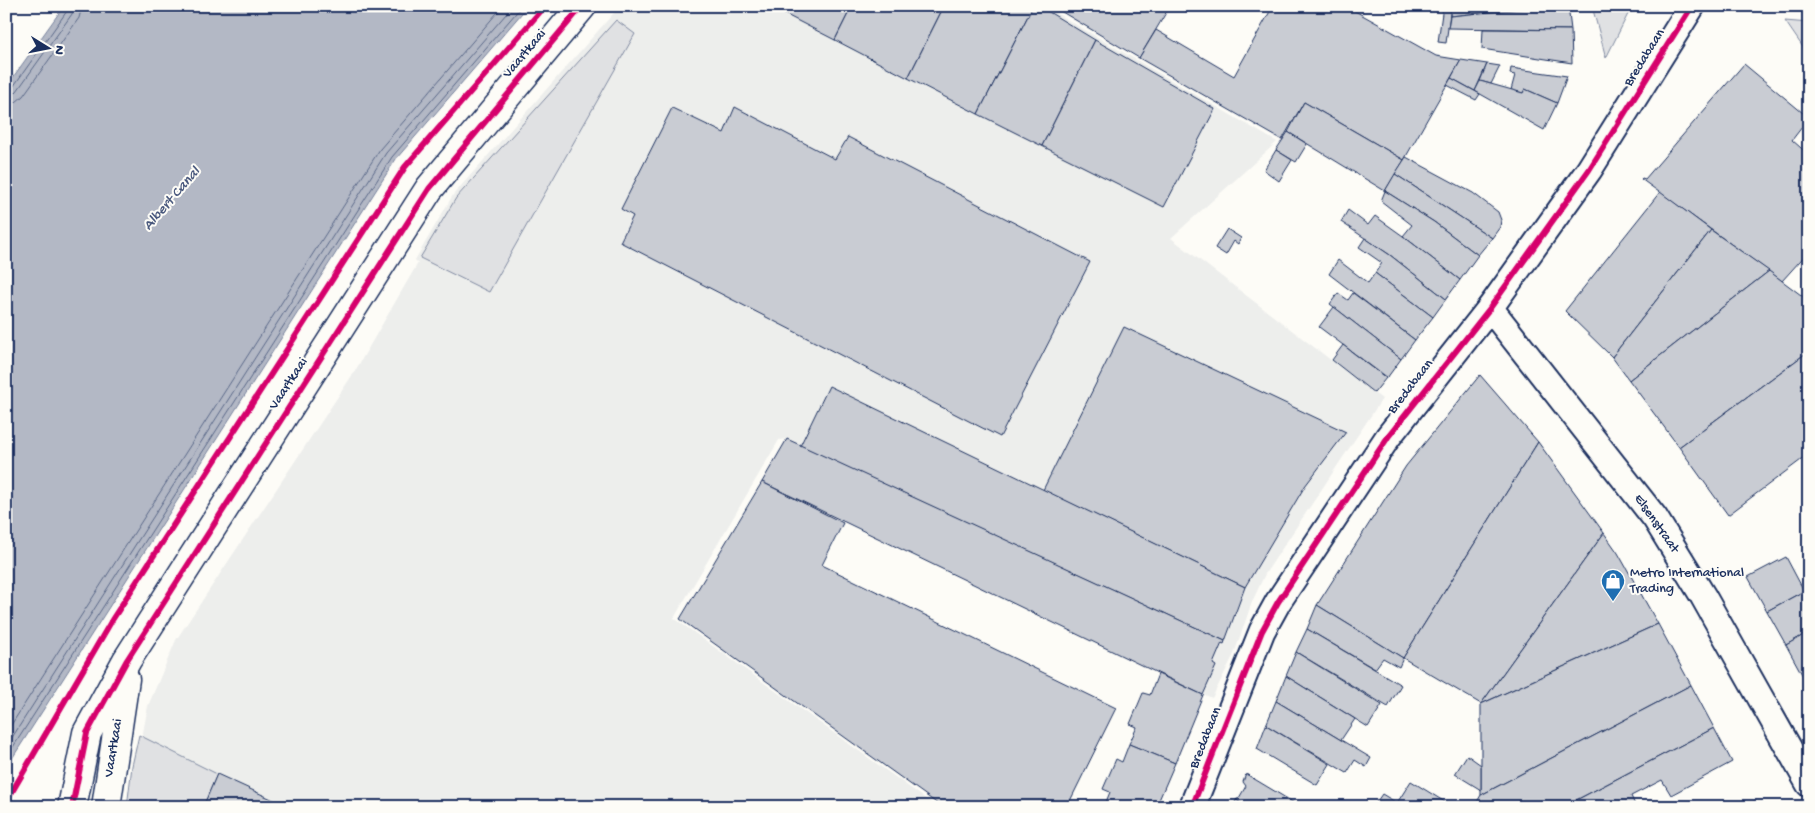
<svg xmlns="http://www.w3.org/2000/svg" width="1815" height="813" font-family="'Gochi Hand',sans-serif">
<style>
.built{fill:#edeeec}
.green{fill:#e0e1e3;stroke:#7e88a0}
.water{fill:#b3b8c5;stroke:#76819c}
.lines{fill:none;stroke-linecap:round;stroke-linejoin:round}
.shore{stroke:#586687;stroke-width:1}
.building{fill:#c9ccd3;stroke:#1b2f5e}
.minor-casing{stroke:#1b2f5e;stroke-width:29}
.tertiary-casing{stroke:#1b2f5e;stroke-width:31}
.minor{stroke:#fdfcf7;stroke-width:25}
.tertiary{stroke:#fdfcf7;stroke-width:28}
.cycleway-casing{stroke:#fdfcf7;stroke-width:9}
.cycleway{stroke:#d6006c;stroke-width:6}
.labels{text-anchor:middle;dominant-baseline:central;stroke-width:4;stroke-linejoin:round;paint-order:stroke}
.street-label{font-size:14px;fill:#1b2f5e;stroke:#fdfcf7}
.poi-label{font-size:14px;fill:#1b2f5e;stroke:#fdfcf7;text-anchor:start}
.water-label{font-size:15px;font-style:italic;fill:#49587d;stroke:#fdfcf7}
</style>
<rect width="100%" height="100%" fill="#fdfcf7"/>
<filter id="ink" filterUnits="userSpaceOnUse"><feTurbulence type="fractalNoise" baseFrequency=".02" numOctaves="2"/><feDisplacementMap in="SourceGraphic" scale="10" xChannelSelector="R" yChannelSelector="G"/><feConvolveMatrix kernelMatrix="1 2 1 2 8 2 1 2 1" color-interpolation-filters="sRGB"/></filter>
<g filter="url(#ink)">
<polygon class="built" points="620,6 1044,6 1277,142 1171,238 1382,399 1265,574 1252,602 1234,654 1212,698 1158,674 1091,640 762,482 786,439 779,440 674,618 937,807 129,807 148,706 176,640 355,371 418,263 415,260 453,195"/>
<g class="green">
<polygon points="1592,6 1632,6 1606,58"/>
<polygon points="616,20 635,34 489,292 420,258 456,198"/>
<polygon points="1785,21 1809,23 1809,56"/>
<polygon points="139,735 217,774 203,807 127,807 132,766"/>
</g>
<polygon class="water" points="64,6 528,6 396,159 6,768 6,87"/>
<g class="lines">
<g class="shore">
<polyline points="6,89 13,87 67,11 68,6"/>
<polyline points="6,96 13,95 17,91 72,14 74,6"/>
<polyline points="6,103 16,102 23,96 79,18 82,6"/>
<polyline points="6,733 380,149 503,6"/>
<polyline points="6,747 386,153 513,6"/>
<polyline points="6,758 392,157 522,6"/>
</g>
</g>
<g class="building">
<polygon points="769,6 852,6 835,40"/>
<polygon points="852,6 944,6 908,78 835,40"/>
<polygon points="944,6 1033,6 978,114 908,78"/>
<polygon points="1033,6 1039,6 1095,40 1042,146 978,114"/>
<polygon points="1052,6 1170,6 1139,58"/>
<polygon points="1273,6 1346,6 1436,56 1461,60 1404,160 1304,102 1282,140 1139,58 1156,30 1234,76"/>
<polygon points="1443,6 1451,6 1446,43 1438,42"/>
<polygon points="1451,6 1551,6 1450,16"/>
<polygon points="1551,6 1568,6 1571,30 1448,28 1450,16"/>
<polygon points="1483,29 1571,30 1572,63 1482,49"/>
<polygon points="1095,40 1215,109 1164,207 1042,146"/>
<polygon points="1461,60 1487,64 1475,91 1451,78"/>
<polygon points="1487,64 1500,66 1491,84 1480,81"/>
<polygon points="1744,64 1809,118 1792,140 1809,155 1809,251 1782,281 1641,179 1642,178 1645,179"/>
<polygon points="1511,68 1567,76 1557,103 1525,89 1523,93 1511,90 1515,75 1510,74"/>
<polygon points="1451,78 1480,94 1476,100 1447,85"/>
<polygon points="1480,81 1523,93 1525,89 1557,103 1544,130 1475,91"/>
<polygon points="1304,102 1404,160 1385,191 1288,132"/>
<polygon points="735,107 835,159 848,137 1090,262 1000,437 620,242 633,216 621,209 672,108 724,133"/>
<polygon points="1288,132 1307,144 1296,162 1276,150"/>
<polygon points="1276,150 1292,160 1279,181 1264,170"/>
<polygon points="1406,157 1473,193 1498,212 1501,220 1500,227 1492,238 1395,174"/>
<polygon points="1395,174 1492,238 1478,255 1434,222 1385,191"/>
<polygon points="1385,191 1434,222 1478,255 1460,280 1403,236 1412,225 1381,201"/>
<polygon points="1660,192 1711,230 1612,357 1565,311"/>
<polygon points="1348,210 1368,225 1375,216 1403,236 1460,280 1446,299 1390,255 1341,222"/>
<polygon points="1227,229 1241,238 1238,244 1234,241 1226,255 1215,248"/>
<polygon points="1711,230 1769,271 1629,380 1612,357"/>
<polygon points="1365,238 1390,255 1446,299 1433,317 1375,273 1382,263 1359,247"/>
<polygon points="1338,260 1368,283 1375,273 1433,317 1415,340 1329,274"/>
<polygon points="1769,271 1809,301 1809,351 1679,447 1629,380"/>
<polygon points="1338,293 1348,300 1353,293 1415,340 1401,359 1330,304"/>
<polygon points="1334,307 1401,359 1387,378 1319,327"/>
<polygon points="1124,327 1346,432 1305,486 1245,587 1043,490"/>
<polygon points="1343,345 1386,378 1374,393 1332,360"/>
<polygon points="1809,351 1809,454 1728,515 1679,447"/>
<polygon points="1480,375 1538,442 1403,658 1317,605 1406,466"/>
<polygon points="829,386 1245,587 1225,641 800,446"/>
<polygon points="787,439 1225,641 1224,644 1222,643 1213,664 1216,666 1203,695 762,482"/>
<polygon points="1538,442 1604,533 1481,704 1403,658"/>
<polygon points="762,482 843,523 822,565 1116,708 1067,807 942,807 680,619"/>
<polygon points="1604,533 1618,553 1658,624 1481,704"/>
<polygon points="1786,557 1804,591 1767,611 1748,577"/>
<polygon points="1804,591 1809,599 1809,632 1786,645 1767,611"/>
<polygon points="1317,605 1403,658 1399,667 1383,658 1375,669 1307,629"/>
<polygon points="1658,624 1691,685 1481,795 1481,704"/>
<polygon points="1307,629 1401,685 1388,707 1296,652"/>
<polygon points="1809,632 1809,675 1804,678 1786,645"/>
<polygon points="1296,652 1382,705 1368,727 1286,676"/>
<polygon points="1158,674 1203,695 1175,763 1129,744 1137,727 1130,724 1143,693 1150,695"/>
<polygon points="1809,675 1809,686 1804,678"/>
<polygon points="1286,676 1355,719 1341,740 1276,701"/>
<polygon points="1691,685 1714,728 1563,807 1474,807 1481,795"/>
<polygon points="1276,701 1371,758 1366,767 1355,760 1347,773 1266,725"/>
<polygon points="1266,725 1330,764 1317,785 1257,749"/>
<polygon points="1714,728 1732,762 1671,795 1662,780 1631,796 1636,807 1563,807"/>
<polygon points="1129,744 1175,763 1156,807 1104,807 1110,792 1103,789 1116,759 1122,762"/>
<polygon points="1467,755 1481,765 1481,790 1455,774"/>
<polygon points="217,774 289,807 203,807"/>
<polygon points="1246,774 1301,807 1248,807 1236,800 1239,798 1246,786 1243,782"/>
<polygon points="1411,781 1453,807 1403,807 1397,803"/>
<polygon points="1382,794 1397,803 1395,807 1373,807"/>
<polygon points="1236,800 1248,807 1233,807"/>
<polygon points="1754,801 1757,807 1743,807"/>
</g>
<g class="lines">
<g class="minor-casing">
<g id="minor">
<polyline points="1490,308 1655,518 1703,596 1809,784"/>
<polyline points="1192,807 1262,631 1278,602 1388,437 1490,308 1589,170 1692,6"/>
</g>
</g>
<g class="tertiary-casing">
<g id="tertiary">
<polyline points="72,807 87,733 127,660 429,189 582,6"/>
<polyline points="106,807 125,679"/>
</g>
</g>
<use href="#minor" class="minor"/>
<use href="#tertiary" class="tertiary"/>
<g class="cycleway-casing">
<g id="cycleway">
<polyline points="6,802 112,620 405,167 545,6"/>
<polyline points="72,807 87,733 127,660 429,189 582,6"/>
<polyline points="1192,807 1262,631 1278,602 1388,437 1490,308 1589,170 1692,6"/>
</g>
</g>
<use href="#cycleway" class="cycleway"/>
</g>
</g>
<defs>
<g id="shop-pin" transform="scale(1.25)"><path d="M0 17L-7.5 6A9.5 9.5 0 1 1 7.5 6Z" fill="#1f6fb2" stroke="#fdfcf7"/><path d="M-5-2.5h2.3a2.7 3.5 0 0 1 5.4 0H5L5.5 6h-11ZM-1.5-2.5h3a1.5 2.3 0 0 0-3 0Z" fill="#fff"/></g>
</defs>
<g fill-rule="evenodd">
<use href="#shop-pin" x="1613" y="581"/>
</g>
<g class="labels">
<g class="street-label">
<text transform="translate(525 54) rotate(-50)">Vaartkaai</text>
<text transform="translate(1645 58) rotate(-58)">Bredabaan</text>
<text transform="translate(289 384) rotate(-57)">Vaartkaai</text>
<text transform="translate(1411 387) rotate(-52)">Bredabaan</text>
<text transform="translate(1656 524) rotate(55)">Elsenstraat</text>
<text transform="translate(1206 738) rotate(-68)">Bredabaan</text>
<text transform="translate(114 748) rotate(-81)">Vaartkaai</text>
</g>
<g class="poi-label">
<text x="1630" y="573">Metro International<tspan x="1630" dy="16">Trading</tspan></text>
</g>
<g class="water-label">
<text transform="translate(172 199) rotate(-49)">Albert Canal</text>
</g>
</g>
<rect width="1815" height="813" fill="none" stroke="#fdfcf7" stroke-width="25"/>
<rect x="12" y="12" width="1790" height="788" fill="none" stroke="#1b2f5e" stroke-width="2" filter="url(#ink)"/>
<g transform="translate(48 48) rotate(100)" stroke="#fdfcf7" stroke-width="4" paint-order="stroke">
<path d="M0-4L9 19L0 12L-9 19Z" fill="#1b2f5e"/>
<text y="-8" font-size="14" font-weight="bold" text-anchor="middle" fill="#1b2f5e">N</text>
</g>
</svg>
